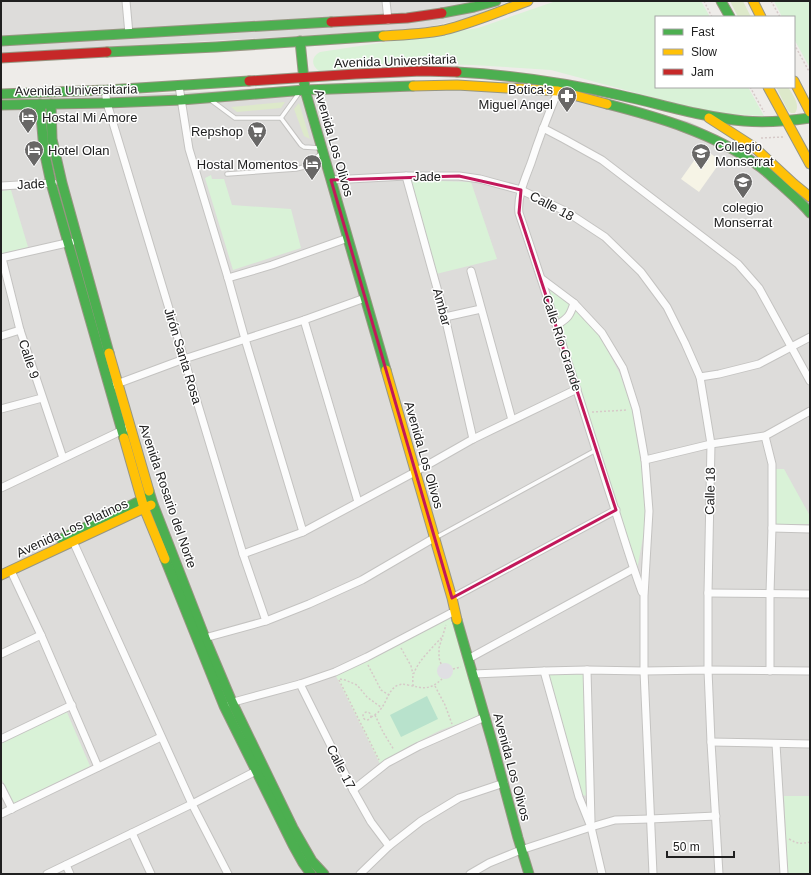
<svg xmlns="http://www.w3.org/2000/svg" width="811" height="875" font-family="Arial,sans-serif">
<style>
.residential{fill:#dddcda}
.education{fill:#f6f4e6}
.grass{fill:#dde9ca}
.park{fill:#d9f2d7}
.pitch{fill:#b8e2cc}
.plaza{fill:#e0dfe3}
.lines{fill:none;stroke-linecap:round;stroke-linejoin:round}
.lane-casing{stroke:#c4c3c1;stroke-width:5.5}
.street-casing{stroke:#c4c3c1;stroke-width:9}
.fast-casing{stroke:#979682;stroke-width:11}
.slow-casing{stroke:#979682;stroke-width:11}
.jam-casing{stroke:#979682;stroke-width:11}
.path{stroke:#d6c9c8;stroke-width:1.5;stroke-dasharray:2 2;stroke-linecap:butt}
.lane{stroke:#fcfcfc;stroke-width:3.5}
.street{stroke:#fcfcfc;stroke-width:7}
.fast{stroke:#4caf50;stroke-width:9}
.slow{stroke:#ffc107;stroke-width:9}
.jam{stroke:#c62828;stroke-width:9}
.marked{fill:none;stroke:#c2185b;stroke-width:3;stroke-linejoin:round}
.labels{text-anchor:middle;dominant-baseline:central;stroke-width:3;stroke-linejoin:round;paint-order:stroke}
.street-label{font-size:13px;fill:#202020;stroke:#fff}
.poi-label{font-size:13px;fill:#202020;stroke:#fff;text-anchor:end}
</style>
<rect width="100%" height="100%" fill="#eeece9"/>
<g class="residential">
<polygon points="1,1 509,1 470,18 418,29 1,53"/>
<polygon points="383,80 505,82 571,89 690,122 749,151 810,203 810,874 1,874 1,100 196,92"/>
</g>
<polygon class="education" points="703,148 721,161 699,192 681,179"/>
<g class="grass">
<polygon points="730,1 743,1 751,17 738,17"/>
<path d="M776,87H788C793,95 801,105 795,113H791L788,111Z"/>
<polygon points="285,102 281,108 237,112 231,107"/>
<polygon points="299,103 310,139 304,136 294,109"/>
</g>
<g class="park">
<path d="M556,1H701L710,17H656V87H748L764,116L714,113L655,98L551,70L473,65L393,63L319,71C311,65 311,57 320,52L478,28Z"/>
<polygon points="774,1 810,1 810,68 794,39 794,17 782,17"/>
<polygon points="211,175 212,179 224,179 232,205 291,209 301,248 233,270 205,178"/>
<polygon points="410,180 471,182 497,259 436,274"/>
<polygon points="11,190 28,247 1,254 1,191"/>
<polygon points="548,289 575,308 600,336 620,374 632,410 641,461 645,510 644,532 637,570"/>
<polygon points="776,469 784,469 810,516 810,524 774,524"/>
<polygon points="445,618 452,620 480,713 478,717 441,730 409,746 380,764 336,676 369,660"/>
<polygon points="547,674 585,674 588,796 581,795"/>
<polygon points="66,710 90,766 14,803 1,778 1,743"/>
<polygon points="784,796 810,796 810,874 788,874"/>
</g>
<polygon class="pitch" points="427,696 438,719 401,737 390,715"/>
<circle class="plaza" cx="445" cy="671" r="8"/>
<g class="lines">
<g class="lane-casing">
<g id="lane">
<polyline points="212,101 235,118 281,118 301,145 304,147 320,148"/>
<polyline points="281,118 299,93"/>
<polyline points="227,174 296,169 304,167 322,153"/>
<polyline points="435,538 596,450"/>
</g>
</g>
<g class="street-casing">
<g id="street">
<polyline points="126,1 129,34"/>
<polyline points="386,1 388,20"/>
<polyline points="179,86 189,149 228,278 245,339 303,532"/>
<polyline points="105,90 107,103 243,554 266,621"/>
<path d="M558,91C548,115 539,138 531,163C525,179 517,196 519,213C550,303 578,394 607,485C619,521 629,557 642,592"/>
<polyline points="543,128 564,139 602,160 738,264 759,288 810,381"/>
<polyline points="406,176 445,317 473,439"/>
<polyline points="331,180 406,176 459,176 480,179 521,190 567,212 605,237 641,272 667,307 685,343 700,377 711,444 708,593 708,670 711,742 719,874"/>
<polyline points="1,186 53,183"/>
<polyline points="1,258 71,242"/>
<polyline points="2,258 20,330 63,458"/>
<polyline points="471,271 512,420"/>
<polyline points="228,278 272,265 348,238"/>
<polyline points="542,279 574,303 602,333 623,368 636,409 645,460 649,511 644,596 644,671 653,874"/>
<polyline points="445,317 481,309"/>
<polyline points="304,320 358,502"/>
<path d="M557,325C568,318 570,316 574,303"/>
<polyline points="1,336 20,330"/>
<polyline points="700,377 719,374 759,364 810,337"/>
<polyline points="114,385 184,359 304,320 365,298"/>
<polyline points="1,409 42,398"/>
<polyline points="765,436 772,464 772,528 770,593 770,671"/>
<polyline points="645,460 711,444 765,436 810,411"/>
<polyline points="1,488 125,429"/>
<polyline points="772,528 810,529"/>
<polyline points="72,539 192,804 228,874"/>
<polyline points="243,554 303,532 415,472 473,439 577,389"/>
<polyline points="11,571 41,635 98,767"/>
<polyline points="708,593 810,594"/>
<polyline points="452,598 616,510"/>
<polyline points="201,639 266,621 309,604 362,580 434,538"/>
<polyline points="1,654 41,635"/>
<polyline points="468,659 633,569"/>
<polyline points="587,670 591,821"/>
<polyline points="544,671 579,797 591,827 602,874"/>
<polyline points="473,674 544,671 587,670 644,671 708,670 810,671"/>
<polyline points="300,684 353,790 371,822 389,846"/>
<polyline points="230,703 300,684 335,672 367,657 455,611"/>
<polyline points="1,739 72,705"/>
<polyline points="711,742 810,744"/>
<polyline points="776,744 784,874"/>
<polyline points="1,787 12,809"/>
<polyline points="353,790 387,763 419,746 485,717"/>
<polyline points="1,814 161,737"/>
<polyline points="132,833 151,874"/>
<polyline points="66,865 70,874"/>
<polyline points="47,874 192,804 260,769"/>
<polyline points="360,874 389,846 421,821 459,798 504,783"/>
<polyline points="470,874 489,863 521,850 591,827 615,820 650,819 716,816"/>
</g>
</g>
<g class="fast-casing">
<g id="fast">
<polyline points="721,1 730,17"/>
<polyline points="442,13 474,7 496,1"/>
<polyline points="1,41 331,22"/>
<polyline points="300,41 305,90 386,370"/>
<polyline points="107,52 216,47 383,36"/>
<path d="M457,72C512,75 566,83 619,95C661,104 701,117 744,121C766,123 788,121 810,118"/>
<polyline points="1,94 107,90 249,81"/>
<polyline points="40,104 44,150 51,183 124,438"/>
<polyline points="51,104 52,139 62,183 109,353"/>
<path d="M607,104C658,117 713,133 756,164C764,169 772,177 779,183C790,193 801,202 810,213"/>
<polyline points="1,105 107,103 181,100 305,90 413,86"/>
<polyline points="149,491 153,504 205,638 232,702 293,828 312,861 324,874"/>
<polyline points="61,539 148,497"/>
<polyline points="165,559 224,706 293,845 303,863 311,874"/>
<polyline points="457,620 493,745 518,838 529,874"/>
</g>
</g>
<g class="slow-casing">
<g id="slow">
<polyline points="753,1 761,17"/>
<path d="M383,36C403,35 424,34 444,30C473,23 500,11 528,1"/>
<polyline points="794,81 810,112"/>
<polyline points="413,86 457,85 558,91 607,104"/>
<polyline points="768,87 810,164"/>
<polyline points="709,118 754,147 794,184 810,197"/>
<polyline points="109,353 149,491"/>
<polyline points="386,370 452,598 457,620"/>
<polyline points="124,438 144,508 165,559"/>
<polyline points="1,575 151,505"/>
</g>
</g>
<g class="jam-casing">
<g id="jam">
<polyline points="331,22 407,18 442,13"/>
<polyline points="1,58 107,52"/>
<polyline points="249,81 356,74 422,71 457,72"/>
</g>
</g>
<g class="path">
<polyline points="704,1 712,17"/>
<polyline points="771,1 780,17"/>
<polyline points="794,44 810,73"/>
<polyline points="750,87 764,112"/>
<polyline points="761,138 783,137"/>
<polyline points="592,412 628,410"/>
<polyline points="401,648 411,666 413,674"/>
<polyline points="441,664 439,658 439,648 446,625"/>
<polyline points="368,665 381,690 389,695"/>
<polyline points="453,669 461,667"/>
<polyline points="340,679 345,680 357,685 367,697 382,708"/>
<polyline points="339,680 379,760"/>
<path d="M413,686C413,682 412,677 414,673C418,661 434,646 443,636"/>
<polyline points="435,686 445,705 452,724"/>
<circle cx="367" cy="716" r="4"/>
<polyline points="375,715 383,732 394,750"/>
<path d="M371,717C387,710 386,690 398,685C402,684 404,684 408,685C423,688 429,691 442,679"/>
<path d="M789,839C798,844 801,844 810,842"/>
</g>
<use href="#lane" class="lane"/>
<use href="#street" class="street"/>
<use href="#fast" class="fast"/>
<use href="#slow" class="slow"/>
<use href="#jam" class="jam"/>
</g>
<path class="marked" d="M459,176L521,190L519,213L616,510L452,598L331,180Z"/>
<defs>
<g id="pharmacy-pin" transform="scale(1)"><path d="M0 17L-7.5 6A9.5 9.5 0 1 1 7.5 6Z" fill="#686766" stroke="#fff"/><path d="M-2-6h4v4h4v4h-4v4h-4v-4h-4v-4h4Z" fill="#fff"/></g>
<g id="hotel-pin" transform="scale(1)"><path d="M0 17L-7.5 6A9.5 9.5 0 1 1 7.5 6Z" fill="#686766" stroke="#fff"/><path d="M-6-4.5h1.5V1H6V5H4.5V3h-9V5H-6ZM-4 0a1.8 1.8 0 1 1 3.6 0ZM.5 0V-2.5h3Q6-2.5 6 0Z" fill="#fff"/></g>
<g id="supermarket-pin" transform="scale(1)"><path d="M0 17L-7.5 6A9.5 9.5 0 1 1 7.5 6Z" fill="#686766" stroke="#fff"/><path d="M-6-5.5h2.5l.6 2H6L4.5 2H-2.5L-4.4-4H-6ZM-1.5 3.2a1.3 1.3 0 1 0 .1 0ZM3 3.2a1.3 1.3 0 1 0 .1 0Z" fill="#fff"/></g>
<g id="university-pin" transform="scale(1)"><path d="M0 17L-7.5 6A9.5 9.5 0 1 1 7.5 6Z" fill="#686766" stroke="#fff"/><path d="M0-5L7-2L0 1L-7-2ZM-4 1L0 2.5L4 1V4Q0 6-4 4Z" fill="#fff"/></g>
<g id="school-pin" transform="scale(1)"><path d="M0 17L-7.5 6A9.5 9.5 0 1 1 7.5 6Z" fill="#686766" stroke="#fff"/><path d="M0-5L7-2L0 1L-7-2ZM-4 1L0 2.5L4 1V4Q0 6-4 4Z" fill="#fff"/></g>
</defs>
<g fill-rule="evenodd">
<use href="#pharmacy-pin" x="567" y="96"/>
<use href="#hotel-pin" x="28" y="117"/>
<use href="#supermarket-pin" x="257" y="131"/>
<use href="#hotel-pin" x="34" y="150"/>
<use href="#university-pin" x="701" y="153"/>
<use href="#hotel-pin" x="312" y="164"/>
<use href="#school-pin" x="743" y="182"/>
</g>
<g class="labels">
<g class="street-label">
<text transform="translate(395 61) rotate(-2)">Avenida Universitaria</text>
<text transform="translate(76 90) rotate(-1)">Avenida Universitaria</text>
<text transform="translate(334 143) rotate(74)">Avenida Los Olivos</text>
<text x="427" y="176">Jade</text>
<text transform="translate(31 184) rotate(-3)">Jade</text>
<text transform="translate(552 206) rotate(28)">Calle 18</text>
<text transform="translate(442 307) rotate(75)">Ambar</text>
<text transform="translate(562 343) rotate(72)">Calle Río Grande</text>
<text transform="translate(183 356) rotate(73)">Jirón Santa Rosa</text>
<text transform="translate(29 359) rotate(72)">Calle 9</text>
<text transform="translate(424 455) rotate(74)">Avenida Los Olivos</text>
<text transform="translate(710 491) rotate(-89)">Calle 18</text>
<text transform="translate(168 496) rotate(71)">Avenida Rosario del Norte</text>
<text transform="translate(72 528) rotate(-25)">Avenida Los Platinos</text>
<text transform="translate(341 767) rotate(63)">Calle 17</text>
<text transform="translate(512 767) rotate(75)">Avenida Los Olivos</text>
</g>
<g class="poi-label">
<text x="553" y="89">Botica's<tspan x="553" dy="15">Miguel Angel</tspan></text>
<text x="42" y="117" text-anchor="start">Hostal Mi Amore</text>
<text x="243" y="131">Repshop</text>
<text x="715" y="146" text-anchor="start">Collegio<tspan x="715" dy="15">Monserrat</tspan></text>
<text x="48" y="150" text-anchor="start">Hotel Olan</text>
<text x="298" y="164">Hostal Momentos</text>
<text x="743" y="207" text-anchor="middle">colegio<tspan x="743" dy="15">Monserrat</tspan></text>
</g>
</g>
<rect width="811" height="875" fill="none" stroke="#202020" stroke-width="4"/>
<rect x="655" y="16" width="140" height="72" fill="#ffffff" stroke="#a6a6a6"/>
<rect x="663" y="29" width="20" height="6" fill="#4caf50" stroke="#a6a6a6"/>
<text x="691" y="36" font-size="12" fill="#202020">Fast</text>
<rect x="663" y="49" width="20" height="6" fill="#ffc107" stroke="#a6a6a6"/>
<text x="691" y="56" font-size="12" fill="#202020">Slow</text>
<rect x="663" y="69" width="20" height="6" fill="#c62828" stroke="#a6a6a6"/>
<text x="691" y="76" font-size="12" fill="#202020">Jam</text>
<path d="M667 851v6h67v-6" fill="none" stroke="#202020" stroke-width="2"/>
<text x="673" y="851" font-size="12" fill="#202020" stroke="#ffffff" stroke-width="3" paint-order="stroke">50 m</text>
</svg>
